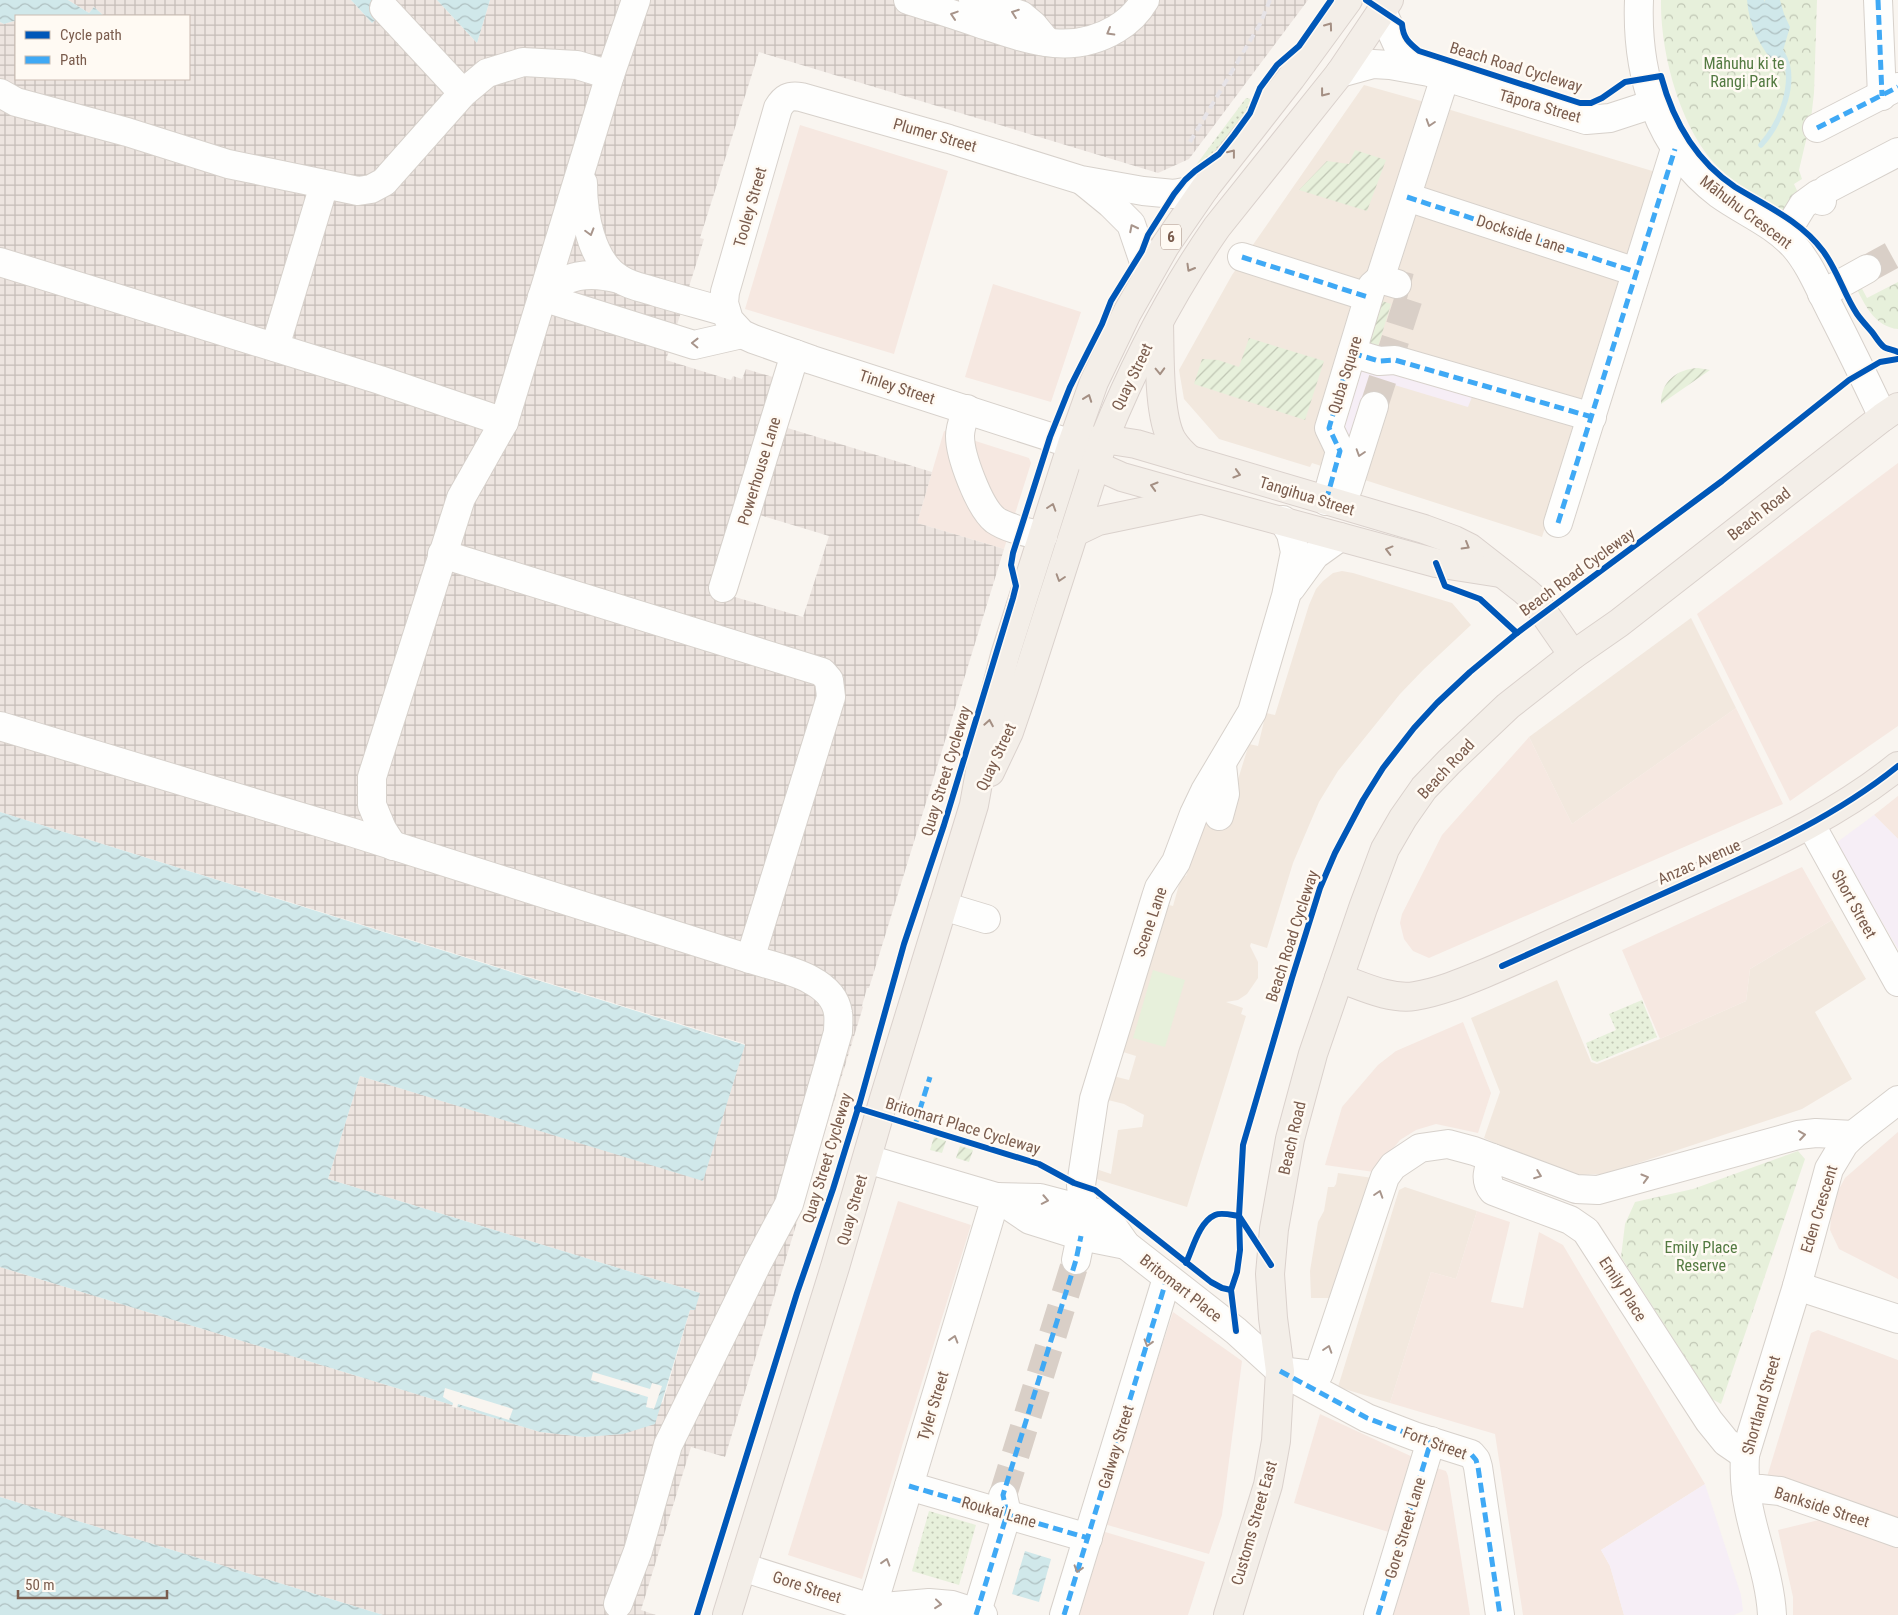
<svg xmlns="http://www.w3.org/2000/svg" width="1898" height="1615" font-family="'Roboto Condensed',sans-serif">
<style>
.residential{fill:#f2e8de}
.commercial{fill:#f6e8e1}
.industrial{fill:url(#industrial-grid)}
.education{fill:#f6eef6}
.grass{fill:url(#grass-dots)}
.park{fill:url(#park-crowns)}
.garden{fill:url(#garden-furrows)}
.pitch{fill:#e7f0db}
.water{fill:url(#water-waves)}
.pier{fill:#f9f5f0}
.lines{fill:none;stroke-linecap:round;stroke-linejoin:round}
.stream{stroke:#d0e8ea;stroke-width:5.5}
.minor-tunnel{stroke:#d9cfc7;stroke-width:28;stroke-dasharray:28 14;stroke-linecap:butt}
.minor-casing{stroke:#d7d1cb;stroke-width:30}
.major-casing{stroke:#dad1cc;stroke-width:30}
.minor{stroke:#fefefd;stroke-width:28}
.major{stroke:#f3eee8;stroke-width:28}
.rail{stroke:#e6e3e7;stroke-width:4;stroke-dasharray:8 5;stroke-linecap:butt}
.quiet{stroke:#3fa9f5;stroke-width:5;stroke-dasharray:10 5;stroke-linecap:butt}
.cycleway-casing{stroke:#fffaf3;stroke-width:9}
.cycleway{stroke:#0057b8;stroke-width:6}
.oneway{stroke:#a8958b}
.oneway2{stroke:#a48f83}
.labels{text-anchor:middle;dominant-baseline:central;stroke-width:5;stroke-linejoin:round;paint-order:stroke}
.shield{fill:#fffaf3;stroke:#a28b7f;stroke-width:1}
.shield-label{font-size:15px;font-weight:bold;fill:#7a5c4d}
.park-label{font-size:16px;fill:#537a41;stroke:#fffaf3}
.street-label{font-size:16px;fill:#7a5c4d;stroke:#fffaf3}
</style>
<defs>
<pattern id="industrial-grid" width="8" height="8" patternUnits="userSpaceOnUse" patternTransform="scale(1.25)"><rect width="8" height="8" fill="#ede5e0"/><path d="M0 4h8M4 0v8" fill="none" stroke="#c5bdb8"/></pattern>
<pattern id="grass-dots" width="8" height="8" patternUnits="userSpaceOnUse" patternTransform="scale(1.25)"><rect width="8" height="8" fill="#e7f0db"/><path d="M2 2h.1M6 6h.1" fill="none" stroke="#c0c6b4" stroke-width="1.8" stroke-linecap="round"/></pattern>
<pattern id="park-crowns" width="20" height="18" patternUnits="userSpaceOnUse" patternTransform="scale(1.25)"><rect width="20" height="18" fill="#e7f0db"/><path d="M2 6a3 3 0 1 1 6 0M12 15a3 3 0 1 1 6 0" fill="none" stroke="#c0c6b4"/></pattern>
<pattern id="garden-furrows" width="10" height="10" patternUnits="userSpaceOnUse" patternTransform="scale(1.25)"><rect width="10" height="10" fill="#e7f0db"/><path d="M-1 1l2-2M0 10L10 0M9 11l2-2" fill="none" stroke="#c0c6b4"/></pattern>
<pattern id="water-waves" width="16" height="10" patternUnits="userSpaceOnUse" patternTransform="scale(1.25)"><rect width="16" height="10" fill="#d0e8ea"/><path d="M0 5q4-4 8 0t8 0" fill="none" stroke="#aebfc0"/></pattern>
</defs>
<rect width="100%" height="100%" fill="#f9f5f0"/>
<g class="residential">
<polygon points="1364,85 1421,101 1659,173 1542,537 1312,463 1310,467 1219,439 1184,399 1179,370 1232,275"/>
<polygon points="1342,571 1353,573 1452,603 1471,625 1424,669 1400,694 1338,771 1319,802 1293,863 1267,948 1251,943 1250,946 1258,962 1258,978 1247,994 1238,1000 1226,1002 1243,1008 1241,1014 1246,1016 1187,1207 1093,1178 1096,1169 1111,1174 1118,1130 1142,1127 1144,1115 1124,1104 1108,1100 1113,1076 1129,1080 1136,1056 1123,1052 1169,905 1173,906 1182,874 1186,876 1206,812 1226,818 1249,744 1258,746 1266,713 1275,715 1309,605 1316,589 1323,581 1333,573"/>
<polygon points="1691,618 1736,708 1572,824 1529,737"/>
<polygon points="1832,920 1866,979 1815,1012 1852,1079 1802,1109 1605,1174 1567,1175 1484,1138 1500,1092 1471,1018 1557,980 1591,1062 1597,1064 1660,1039 1746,1001 1750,969"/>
<polygon points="1338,1173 1373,1178 1331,1298 1311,1298 1310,1271 1318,1222 1324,1211 1328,1187 1334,1187 1336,1184"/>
<polygon points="1405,1187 1477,1211 1456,1279 1431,1272 1390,1403 1338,1387 1399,1190"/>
</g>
<g class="commercial">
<polygon points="800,125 948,171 894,354 745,309"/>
<polygon points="993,284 1081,312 1051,402 965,377"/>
<polygon points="944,431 1029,458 1031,463 1004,549 917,523"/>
<polygon points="1898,463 1898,726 1790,801 1697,614"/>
<polygon points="1736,708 1783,804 1429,958 1413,951 1404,939 1400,923 1402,914 1442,835 1529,737 1572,824"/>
<polygon points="1898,796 1898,839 1874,815"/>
<polygon points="1802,867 1832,920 1750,969 1746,1001 1660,1039 1622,950"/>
<polygon points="1463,1022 1491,1093 1478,1133 1436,1124 1416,1130 1400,1140 1374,1172 1325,1165 1342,1107 1378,1065 1396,1051"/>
<polygon points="1898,1132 1898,1279 1839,1249 1830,1230 1832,1202 1845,1178"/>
<polygon points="898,1201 971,1225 905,1436 862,1579 788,1555"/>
<polygon points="1477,1211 1510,1222 1491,1302 1523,1308 1539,1232 1563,1245 1705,1484 1601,1550 1610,1566 1624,1615 1523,1615 1495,1434 1390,1403 1431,1272 1456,1279"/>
<polygon points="1173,1312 1242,1361 1222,1515 1209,1554 1104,1524"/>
<polygon points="1818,1330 1898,1360 1898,1524 1766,1480 1811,1333"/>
<polygon points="1320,1414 1417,1459 1395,1534 1294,1503"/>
<polygon points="1430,1466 1446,1471 1448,1476 1470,1615 1386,1615"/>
<polygon points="1823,1519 1898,1544 1898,1615 1793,1615 1793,1597 1778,1530"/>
<polygon points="1102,1531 1205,1562 1188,1615 1077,1615"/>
</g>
<polygon class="industrial" points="68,0 351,0 372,23 397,0 437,0 477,43 490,0 1308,0 1189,159 1158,173 759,52 700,238 704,239 666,360 731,380 733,376 742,379 746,369 776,378 711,590 803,617 829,536 753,513 781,426 932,472 917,523 1004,549 869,988 867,988 862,1006 863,1007 725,1457 691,1447 641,1610 656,1615 383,1615 0,1497 0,1267 540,1432 584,1437 623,1434 663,1402 690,1310 700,1293 328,1179 360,1076 703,1180 745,1044 0,812 0,22 4,24 14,21 16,23 16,79 189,79 189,16 104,16 94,7 89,13"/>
<g class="education">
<polygon points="1358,363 1472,397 1468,407 1371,378 1351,442 1340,424"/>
<polygon points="1874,815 1898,839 1898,949 1836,843"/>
<polygon points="1705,1484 1741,1595 1743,1611 1734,1615 1624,1615 1610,1566 1601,1550"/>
</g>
<g class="grass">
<path d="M1246,98L1251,99C1245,123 1216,151 1198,166L1196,165Z"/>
<polygon points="1642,1000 1657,1037 1597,1062 1592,1060 1586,1043 1616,1030 1609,1014"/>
<polygon points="929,1511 976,1525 959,1585 912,1571"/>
</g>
<g class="park">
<path d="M1661,0H1817L1814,93L1811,119L1799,170L1802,179L1794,184L1800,197L1789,214C1767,200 1741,188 1721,170C1681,133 1660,53 1661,0Z"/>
<path d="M1898,282V329C1875,327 1864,304 1855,285L1859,283L1867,298Z"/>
<polygon points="1798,1151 1805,1159 1721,1404 1712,1399 1621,1257 1625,1224 1635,1202 1693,1189"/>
</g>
<g class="garden">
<polygon points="1355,150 1386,160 1367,211 1299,190 1327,161 1349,164"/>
<polygon points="1379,300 1391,304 1376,353 1363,339"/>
<polygon points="1249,338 1324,361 1305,420 1194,384 1202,359 1218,360 1239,367"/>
<path d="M1698,368L1710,370L1661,404C1660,382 1677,369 1698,368Z"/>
<polygon points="934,1137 946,1141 942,1153 930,1150"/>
<polygon points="960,1146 973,1150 969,1162 956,1158"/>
</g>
<polygon class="pitch" points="1153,970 1185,980 1165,1047 1133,1038"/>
<g class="water">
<polygon points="0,0 68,0 89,13 94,7 104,16 16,16 16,23 14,21 4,24 0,22"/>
<polygon points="351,0 397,0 372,23"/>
<polygon points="437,0 490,0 477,43"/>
<path d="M1747,0H1764V2L1765,0H1780L1784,14L1790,27L1778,67C1760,48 1749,26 1747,0Z"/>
<polygon points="0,812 745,1045 703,1181 360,1076 328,1179 700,1293 695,1310 690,1310 655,1424 623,1434 584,1437 540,1432 0,1267"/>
<polygon points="0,1497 383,1615 0,1615"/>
<polygon points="1025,1551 1051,1559 1039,1602 1012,1594"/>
</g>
<g class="pier">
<polygon points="593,1372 650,1389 652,1383 662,1386 654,1409 646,1407 648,1397 591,1380"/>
<polygon points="445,1388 513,1409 509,1420 458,1404 457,1408 452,1407 453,1403 443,1397"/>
</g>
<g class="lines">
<path class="stream" d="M1761,145C1780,124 1799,80 1782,53"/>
<g class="minor-tunnel">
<polyline points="1867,269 1898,252"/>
<polyline points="1374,406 1412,288 1397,284"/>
<polyline points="1003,1495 1076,1260"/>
</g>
<g class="minor-casing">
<g id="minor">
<path d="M908,0C933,8 959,16 984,25C1030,40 1071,56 1116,29C1128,22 1138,12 1145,0"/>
<polyline points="973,0 1021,15 1033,25 1047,42"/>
<path d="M1639,0C1636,75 1658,148 1719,194C1744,212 1773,223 1794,246C1810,264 1820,290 1831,311C1849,346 1866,381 1883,417"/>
<polyline points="1878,0 1882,96"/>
<polyline points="384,8 463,93"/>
<polyline points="1382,11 1398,46 1405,55 1425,69"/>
<polyline points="1340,73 1373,64 1390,65 1429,72 1586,120 1610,118 1653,104"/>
<polyline points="0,93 16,102 127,132 228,164 358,191 371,189 384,182 463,93 487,73 523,62 577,65 610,75"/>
<polyline points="1817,128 1897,87"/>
<polyline points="1084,182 1111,204 1131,224 1148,274"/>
<path d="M583,183C583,214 591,262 620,279C630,286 644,288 656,292C679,299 702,305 726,312"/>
<polyline points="1407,197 1636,272"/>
<polyline points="1822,201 1822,194 1827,189 1898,152"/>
<polyline points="1784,236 1803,205 1818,194"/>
<polyline points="1242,257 1368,297"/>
<polyline points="0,262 380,380 504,422"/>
<path d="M619,279C589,271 564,274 542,297L694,345L742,334"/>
<polyline points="1397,284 1380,279 1445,77"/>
<polyline points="1822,294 1867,269"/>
<polyline points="275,347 324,185"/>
<polyline points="1352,353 1379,361 1395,360 1592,417"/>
<path d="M967,409C964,418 960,427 960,436C960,456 979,507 995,520C1008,529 1027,532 1043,536"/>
<path d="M1072,444L812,360L753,339L742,334L729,320L724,303L725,292L778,108C784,98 789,95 801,97L949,139L1081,180L1143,191L1174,194L1205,188"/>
<polyline points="1348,488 1374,406"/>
<polyline points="1326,501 1340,451 1329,428 1372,286 1380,279"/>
<polyline points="1558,523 1675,149"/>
<polyline points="723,588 795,354"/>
<polyline points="1291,588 1315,555 1340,537"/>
<polyline points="0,726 354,833 750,959 831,697 829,680 822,672 442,554"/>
<polyline points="1219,816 1225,794 1222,765"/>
<polyline points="1811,825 1898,982"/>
<polyline points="393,846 382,829 372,805 372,777 461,498 504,422 610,75 636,0"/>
<polyline points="943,906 986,919"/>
<path d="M1492,1158C1488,1171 1484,1180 1493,1191L1570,1220L1586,1231L1709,1421L1726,1442L1745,1455"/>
<polyline points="867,1159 996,1197 1030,1220 1081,1236 1126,1245"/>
<polyline points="996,1197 1040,1198 1097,1213 1112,1225 1126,1245 1236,1331 1280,1371 1367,1418 1414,1436 1471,1454 1476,1460 1478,1467 1500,1615"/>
<polyline points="1083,1208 1081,1185 1094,1099 1156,897 1159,888 1176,862 1194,814 1205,791 1252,712 1286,596 1295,552 1291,534 1283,520"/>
<polyline points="1076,1260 1081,1236"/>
<polyline points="1797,1286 1898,1319"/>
<polyline points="1280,1371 1313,1375 1319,1373 1385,1177 1393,1166 1420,1148 1448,1144 1474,1151 1576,1189 1598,1190 1798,1135 1816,1133 1853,1135"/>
<polyline points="909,1486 1088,1538"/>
<polyline points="1746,1491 1761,1489 1780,1491 1898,1533"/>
<polyline points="742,1567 893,1615"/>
<path d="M618,1604L638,1551L668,1445L757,1264L789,1204L838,1032C838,1026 839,1019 838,1013C833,977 778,968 750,959"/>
<polyline points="872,1608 929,1603 952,1605 983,1615"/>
<polyline points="870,1615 996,1197"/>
<polyline points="976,1615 1007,1514 1003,1496"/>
<polyline points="1064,1615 1167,1278"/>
<polyline points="1378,1615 1431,1441"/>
<path d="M1772,1615C1770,1578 1756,1544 1749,1509C1745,1491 1744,1473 1745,1455L1797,1286L1829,1169L1844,1144L1853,1135L1898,1100"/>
</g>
</g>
<g class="major-casing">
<g id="major">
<path d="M1159,324C1160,353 1158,415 1172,440C1177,448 1183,454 1190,460"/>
<polyline points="1086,442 1104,439 1136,444 1424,529 1454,540 1470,548 1525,591 1535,600 1573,655"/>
<polyline points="1082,453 1095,465 1122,477 1200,499 1436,563 1500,573"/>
<polyline points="1075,532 1098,521 1199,500"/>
<path d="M990,772L1009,732L1023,691L1104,439C1134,365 1171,293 1217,227L1340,73L1389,0"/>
<path d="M1339,978C1362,986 1390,1000 1415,996C1439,992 1461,983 1483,974C1517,960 1550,944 1584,929C1626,910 1669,891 1711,872C1777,842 1841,812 1898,766"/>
<polyline points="727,1615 835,1267 883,1102 974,805 992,705 1005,655 1072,444 1094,382 1127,313 1165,246 1205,188 1291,78 1348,0"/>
<polyline points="1228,1615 1268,1485 1276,1441 1280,1371 1273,1318 1270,1274 1274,1229 1290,1139 1313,1054 1363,908 1385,849 1403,818 1424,788 1449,762 1508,706 1573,655 1619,623 1883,417 1898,407"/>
</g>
</g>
<use href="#minor" class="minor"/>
<use href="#major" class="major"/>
<polyline class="rail" points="1190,142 1260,24 1270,0"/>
<g class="quiet">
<polyline points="1878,0 1882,96"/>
<polyline points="1817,128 1898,87"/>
<polyline points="1407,197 1636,272"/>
<polyline points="1242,257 1368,297"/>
<polyline points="1352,353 1379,361 1395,360 1592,417"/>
<polyline points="1326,501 1340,451 1329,428 1356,336"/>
<polyline points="1558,523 1675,149"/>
<polyline points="915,1125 930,1077"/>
<polyline points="1280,1371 1367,1418 1414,1436 1471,1454 1476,1460 1478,1467 1500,1615"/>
<polyline points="909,1486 1088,1538"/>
<polyline points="976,1615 1007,1514 1003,1495 1076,1260 1081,1236"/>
<polyline points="1064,1615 1167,1278"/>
<polyline points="1378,1615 1431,1441"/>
</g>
<g class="cycleway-casing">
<g id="cycleway">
<path d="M1366,0L1402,24C1403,38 1409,43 1419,51L1580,103H1591L1602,98L1625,82L1661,76C1673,121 1696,161 1735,187C1766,206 1801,221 1823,251C1838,271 1844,295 1857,314C1862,321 1867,326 1872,332C1876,337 1879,343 1884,347C1887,349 1894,350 1898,352"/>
<polyline points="1436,563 1445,586 1480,599 1517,633"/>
<path d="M1502,966C1564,938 1627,910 1689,882C1762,849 1835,817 1898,766"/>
<polyline points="857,1108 1039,1164 1074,1183 1095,1190 1211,1282 1222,1288 1231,1290"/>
<path d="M1186,1263C1193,1248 1199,1222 1215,1215C1221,1212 1232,1215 1239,1216L1271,1265"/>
<polyline points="1236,1331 1231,1290 1237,1272 1240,1250 1239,1216 1243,1145 1292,978 1320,888 1335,853 1363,800 1383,768 1414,728 1437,703 1470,672 1517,633 1722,481 1849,380 1880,362 1898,359"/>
<polyline points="697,1615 797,1293 833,1189 860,1102 904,944 944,825 1013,598 1016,586 1011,565 1013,553 1050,437 1070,387 1102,324 1111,301 1142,251 1148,235 1174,194 1185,180 1195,171 1219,154 1234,135 1250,113 1260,88 1277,65 1299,46 1331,0"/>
</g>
</g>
<use href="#cycleway" class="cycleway"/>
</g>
<defs><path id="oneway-chevron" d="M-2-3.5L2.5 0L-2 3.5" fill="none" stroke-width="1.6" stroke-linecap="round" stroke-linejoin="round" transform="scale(1.25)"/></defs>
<g class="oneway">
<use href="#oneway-chevron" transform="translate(1015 13) rotate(-160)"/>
<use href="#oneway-chevron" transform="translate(954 15) rotate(-162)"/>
<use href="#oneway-chevron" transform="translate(1110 32) rotate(150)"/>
<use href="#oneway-chevron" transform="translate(1430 123) rotate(108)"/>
<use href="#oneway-chevron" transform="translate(1133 228) rotate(-117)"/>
<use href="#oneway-chevron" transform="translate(590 232) rotate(74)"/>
<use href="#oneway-chevron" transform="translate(695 343) rotate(-179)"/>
<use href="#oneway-chevron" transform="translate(1360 453) rotate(108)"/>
<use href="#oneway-chevron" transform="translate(1802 1135) rotate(-8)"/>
<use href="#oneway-chevron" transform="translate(1538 1175) rotate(21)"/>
<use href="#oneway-chevron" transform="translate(1645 1178) rotate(-16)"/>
<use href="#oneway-chevron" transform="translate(1379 1194) rotate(-72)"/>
<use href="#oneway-chevron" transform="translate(1045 1200) rotate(11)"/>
<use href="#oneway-chevron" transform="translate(954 1339) rotate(-73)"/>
<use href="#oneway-chevron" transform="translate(1148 1343) rotate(107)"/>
<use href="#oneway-chevron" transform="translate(1328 1349) rotate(-72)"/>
<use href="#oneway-chevron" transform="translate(886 1562) rotate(-73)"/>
<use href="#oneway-chevron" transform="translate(1078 1569) rotate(107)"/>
<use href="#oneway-chevron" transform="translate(938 1604) rotate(6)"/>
</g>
<g class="oneway2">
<use href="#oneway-chevron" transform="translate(1329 26) rotate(-54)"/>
<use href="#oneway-chevron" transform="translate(1324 93) rotate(128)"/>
<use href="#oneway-chevron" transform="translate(1232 153) rotate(-52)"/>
<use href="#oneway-chevron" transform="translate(1190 268) rotate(120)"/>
<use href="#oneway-chevron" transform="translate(1160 371) rotate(88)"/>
<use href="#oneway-chevron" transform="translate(1088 398) rotate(-70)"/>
<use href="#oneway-chevron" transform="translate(1237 474) rotate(17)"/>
<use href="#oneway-chevron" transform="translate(1154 486) rotate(-164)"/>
<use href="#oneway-chevron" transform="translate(1052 507) rotate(-72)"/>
<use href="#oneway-chevron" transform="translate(1466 546) rotate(30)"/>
<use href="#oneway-chevron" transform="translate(1389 550) rotate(-165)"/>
<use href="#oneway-chevron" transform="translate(1060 578) rotate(108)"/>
<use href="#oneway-chevron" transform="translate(989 723) rotate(-80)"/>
</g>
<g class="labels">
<rect class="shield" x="1161" y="224.5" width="20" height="25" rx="4"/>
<g class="shield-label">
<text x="1171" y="237">6</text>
</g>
<g class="park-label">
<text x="1744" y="63">Māhuhu ki te<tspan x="1744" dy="18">Rangi Park</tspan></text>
<text x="1701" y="1247">Emily Place<tspan x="1701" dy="18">Reserve</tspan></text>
</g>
<g class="street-label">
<text transform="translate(1516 67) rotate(17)">Beach Road Cycleway</text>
<text transform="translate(1540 106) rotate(16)">Tāpora Street</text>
<text transform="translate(935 135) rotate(16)">Plumer Street</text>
<text transform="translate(750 207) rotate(-74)">Tooley Street</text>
<text transform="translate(1746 212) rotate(37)">Māhuhu Crescent</text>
<text transform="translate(1521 234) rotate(18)">Dockside Lane</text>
<text transform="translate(1345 375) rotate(-73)">Quba Square</text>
<text transform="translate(1132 377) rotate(-64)">Quay Street</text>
<text transform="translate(897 387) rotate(18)">Tinley Street</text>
<text transform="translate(759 471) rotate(-73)">Powerhouse Lane</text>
<text transform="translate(1307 496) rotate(17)">Tangihua Street</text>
<text transform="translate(1759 514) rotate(-38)">Beach Road</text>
<text transform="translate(1577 572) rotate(-36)">Beach Road Cycleway</text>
<text transform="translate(996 757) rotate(-65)">Quay Street</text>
<text transform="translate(1446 769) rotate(-47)">Beach Road</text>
<text transform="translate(946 771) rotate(-73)">Quay Street Cycleway</text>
<text transform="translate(1699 862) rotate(-24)">Anzac Avenue</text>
<text transform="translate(1854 904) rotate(61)">Short Street</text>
<text transform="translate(1150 922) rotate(-71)">Scene Lane</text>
<text transform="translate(1292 936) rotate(-72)">Beach Road Cycleway</text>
<text transform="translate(963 1126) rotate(17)">Britomart Place Cycleway</text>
<text transform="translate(1292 1138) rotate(-77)">Beach Road</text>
<text transform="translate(827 1158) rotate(-73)">Quay Street Cycleway</text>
<text transform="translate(1819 1209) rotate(-73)">Eden Crescent</text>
<text transform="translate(852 1210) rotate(-74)">Quay Street</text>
<text transform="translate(1181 1288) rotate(38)">Britomart Place</text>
<text transform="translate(1623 1289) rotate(57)">Emily Place</text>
<text transform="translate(1761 1405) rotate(-74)">Shortland Street</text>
<text transform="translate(933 1406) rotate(-73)">Tyler Street</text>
<text transform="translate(1435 1443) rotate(20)">Fort Street</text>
<text transform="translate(1116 1447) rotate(-73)">Galway Street</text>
<text transform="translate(1822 1507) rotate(18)">Bankside Street</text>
<text transform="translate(999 1512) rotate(16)">Roukai Lane</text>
<text transform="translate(1254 1523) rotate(-74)">Customs Street East</text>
<text transform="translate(1405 1528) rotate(-73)">Gore Street Lane</text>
<text transform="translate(807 1587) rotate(18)">Gore Street</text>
</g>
</g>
<rect x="15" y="15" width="175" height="65" fill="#fffaf3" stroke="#cabbb1"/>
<rect x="25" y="31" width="25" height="8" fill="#0057b8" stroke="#cabbb1"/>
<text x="60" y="40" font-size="15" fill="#7a5c4d">Cycle path</text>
<rect x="25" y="56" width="25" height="8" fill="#3fa9f5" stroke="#cabbb1"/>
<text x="60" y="65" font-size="15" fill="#7a5c4d">Path</text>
<path d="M18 1590v8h149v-8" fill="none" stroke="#7a5c4d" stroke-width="2.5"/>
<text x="25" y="1590" font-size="15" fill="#7a5c4d" stroke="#fffaf3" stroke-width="4" paint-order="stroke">50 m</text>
</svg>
